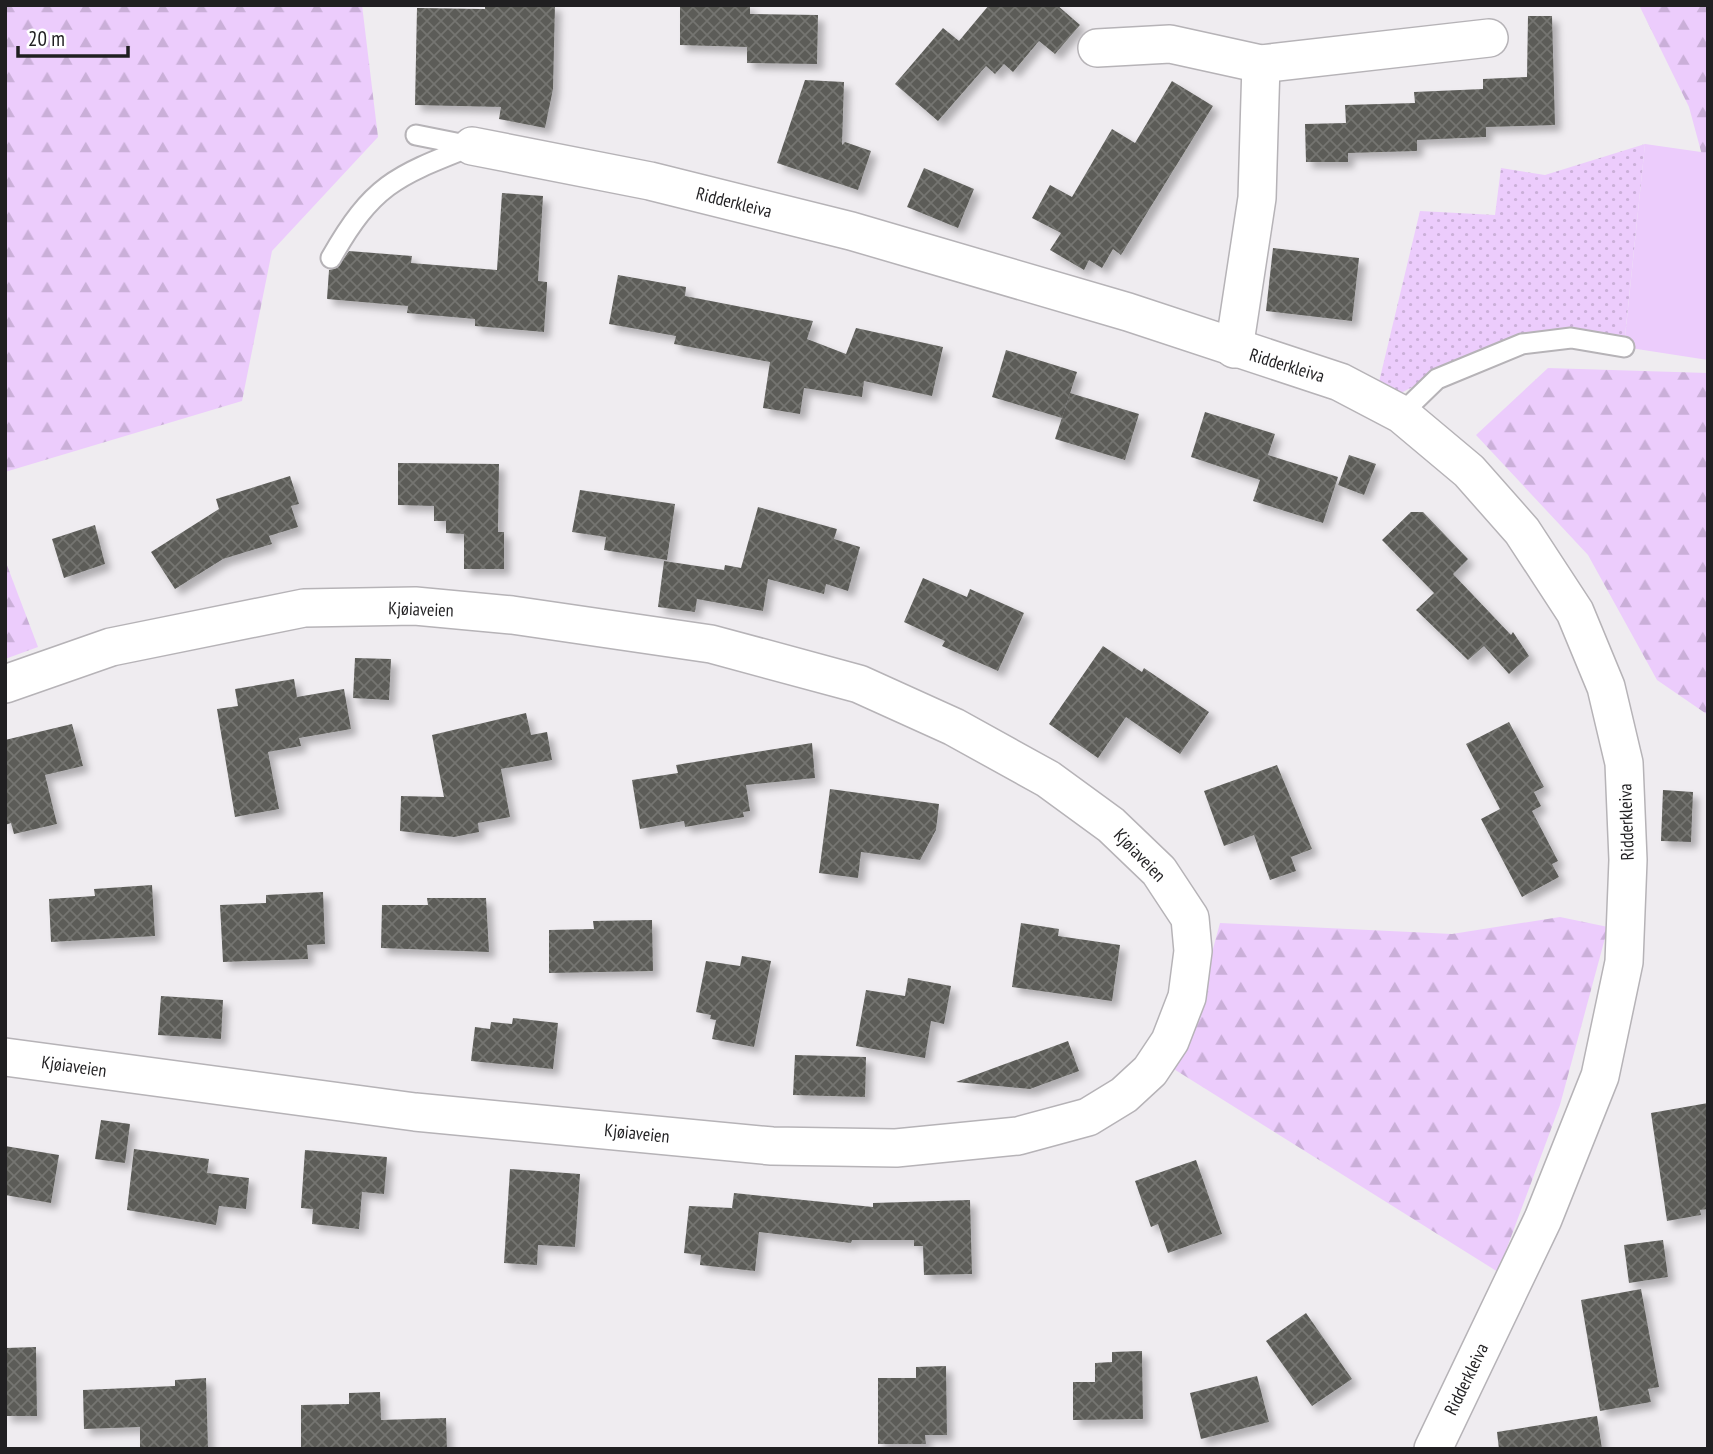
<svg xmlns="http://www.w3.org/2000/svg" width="1713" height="1454" font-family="'PT Sans Narrow',sans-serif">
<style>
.grass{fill:#ecccfc}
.forest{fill:url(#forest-firs)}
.park{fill:url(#park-dots)}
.building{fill:url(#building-cross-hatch);filter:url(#shadow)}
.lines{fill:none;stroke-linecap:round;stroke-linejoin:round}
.service-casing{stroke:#b6b3b7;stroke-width:23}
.minor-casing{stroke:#b6b3b7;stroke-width:40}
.service{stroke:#fff;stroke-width:19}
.minor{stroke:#fff;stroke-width:37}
.labels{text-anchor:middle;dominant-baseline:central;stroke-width:7;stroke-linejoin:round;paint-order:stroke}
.street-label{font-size:18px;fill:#201f21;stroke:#fff}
</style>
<defs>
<pattern id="forest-firs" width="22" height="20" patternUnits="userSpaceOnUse" patternTransform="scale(1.75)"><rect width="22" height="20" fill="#ecccfc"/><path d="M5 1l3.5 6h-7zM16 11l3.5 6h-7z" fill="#caafd8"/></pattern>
<pattern id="park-dots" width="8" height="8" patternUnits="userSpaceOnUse" patternTransform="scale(1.75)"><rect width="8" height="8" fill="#ecccfc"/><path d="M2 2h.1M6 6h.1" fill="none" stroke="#caafd8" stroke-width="1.8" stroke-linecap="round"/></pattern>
<pattern id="building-cross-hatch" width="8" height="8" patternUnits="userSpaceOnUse" patternTransform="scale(1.75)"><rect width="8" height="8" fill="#5c5c58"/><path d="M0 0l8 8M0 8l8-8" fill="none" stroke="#747471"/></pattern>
<filter id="shadow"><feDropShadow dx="6" dy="6" stdDeviation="3.5" flood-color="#0004"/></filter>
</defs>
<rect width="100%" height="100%" fill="#efecf0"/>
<polygon class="grass" points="1645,144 1708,153 1708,360 1624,347"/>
<g class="forest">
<polygon points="5,5 362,5 378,137 272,251 242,401 5,472"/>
<polygon points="1639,5 1708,5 1708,177 1689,107"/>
<polygon points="1548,368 1708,373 1708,715 1657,680 1588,555 1476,435"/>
<polygon points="5,560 38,647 5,659"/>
<polygon points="1560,917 1608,927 1560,1105 1498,1272 1169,1066 1191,1030 1220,923 1452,934"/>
</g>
<polygon class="park" points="1645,144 1625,336 1562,335 1502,340 1399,394 1379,382 1420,211 1495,215 1501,168 1545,175"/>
<g class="building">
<polygon points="485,5 555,5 553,89 545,128 499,119 501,107 415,105 417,8 485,9"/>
<polygon points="680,5 750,5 750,14 818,15 817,64 747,63 747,47 680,45"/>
<polygon points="989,5 1057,5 1080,25 1055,54 1039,41 1013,72 1004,64 995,74 986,66 938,121 895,84 943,28 959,41"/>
<polygon points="1528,16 1552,16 1555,125 1486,127 1486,137 1417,140 1417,151 1348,153 1348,162 1306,162 1305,124 1346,123 1345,105 1415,103 1414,92 1483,89 1483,79 1527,77"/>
<polygon points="805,80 844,82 842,145 845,142 871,151 858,190 777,163"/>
<polygon points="1172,81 1213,106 1121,255 1113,249 1102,268 1089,260 1084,270 1050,250 1061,233 1032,218 1050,185 1072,197 1112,129 1135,143"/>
<polygon points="924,168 974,189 958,228 907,207"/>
<polygon points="502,193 543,196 538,281 547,282 547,286 544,332 475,326 475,319 407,313 408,306 327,299 329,270 337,268 349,251 412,256 411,263 497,270"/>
<polygon points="1273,248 1359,258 1352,321 1266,311"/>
<polygon points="618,275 686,287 685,296 813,321 807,339 846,354 856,328 943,347 932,396 864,381 862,397 804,388 800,414 763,408 770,362 674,344 676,336 609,324"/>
<polygon points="1006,350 1077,372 1062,418 992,397"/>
<polygon points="1070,393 1139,414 1125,460 1055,439"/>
<polygon points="1205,412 1275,434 1268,455 1338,477 1323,523 1253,501 1260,480 1191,457"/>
<polygon points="1349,455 1376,464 1364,495 1338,485"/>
<polygon points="398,463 499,464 498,532 504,532 504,569 464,569 464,534 446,533 446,521 434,521 434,506 398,505"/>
<polygon points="290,476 299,504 291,506 298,527 269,536 272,544 223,559 175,589 151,552 219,509 216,499"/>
<polygon points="580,490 675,504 667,560 604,550 606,537 572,532"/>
<polygon points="758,507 837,529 834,539 860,547 848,591 826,584 824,594 768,579 763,611 697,599 695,612 658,607 664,561 724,570 725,565 741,568"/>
<polygon points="1411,512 1423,512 1468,559 1453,574 1511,635 1513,632 1529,656 1509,674 1484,646 1468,660 1416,610 1434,593 1382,540"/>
<polygon points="95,525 105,564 64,578 52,539"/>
<polygon points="923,578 967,597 970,589 1024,613 998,671 942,646 945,641 904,622"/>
<polygon points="1103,646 1142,672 1144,668 1209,712 1180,754 1126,717 1098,758 1049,724"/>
<polygon points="355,658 391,659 389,700 353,698"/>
<polygon points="294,679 297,697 344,689 351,729 299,738 301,746 268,752 279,809 235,817 217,709 238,706 235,689"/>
<polygon points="526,713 531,735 547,732 552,760 501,769 510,817 478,823 479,832 454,837 400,831 401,796 444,797 432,735"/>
<polygon points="1509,722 1544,787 1534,792 1541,806 1532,811 1558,861 1552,864 1559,877 1522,897 1481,819 1500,809 1466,744"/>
<polygon points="72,724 83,766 45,775 57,824 14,834 11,823 5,825 5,740"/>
<polygon points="812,743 815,778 746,785 750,811 743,812 744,817 685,827 684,821 640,829 632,780 678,773 676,765"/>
<polygon points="1277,765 1312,849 1291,857 1296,871 1270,880 1254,835 1224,846 1204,791"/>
<polygon points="830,789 939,804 936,830 920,860 861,852 858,878 819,873"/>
<polygon points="1663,790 1693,792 1691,842 1661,841"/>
<polygon points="152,885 155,936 51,942 49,899 95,896 94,889"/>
<polygon points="323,892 325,944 307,945 308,959 223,962 220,905 266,903 266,895"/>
<polygon points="427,898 486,898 489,952 381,948 382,905 428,905"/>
<polygon points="652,920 653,971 549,973 549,930 594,929 593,921"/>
<polygon points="1021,923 1059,929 1058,936 1120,945 1112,1001 1012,987"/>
<polygon points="742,956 771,961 754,1047 712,1039 716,1020 710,1019 711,1015 696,1012 706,961 740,966"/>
<polygon points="908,978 951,986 944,1024 931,1021 925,1058 856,1046 866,990 905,996"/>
<polygon points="161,996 223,1000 221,1039 158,1035"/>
<polygon points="513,1018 558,1023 553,1069 471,1061 475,1027 490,1029 491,1022 512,1024"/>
<polygon points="1068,1041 1079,1071 1030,1089 956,1082"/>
<polygon points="795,1055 866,1057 865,1097 793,1095"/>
<polygon points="1708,1103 1708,1209 1700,1210 1701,1215 1667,1221 1651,1113"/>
<polygon points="101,1120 130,1124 125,1163 95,1159"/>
<polygon points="5,1146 59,1155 51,1203 5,1195"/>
<polygon points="134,1149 209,1159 207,1173 249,1178 246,1209 219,1206 216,1225 127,1210"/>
<polygon points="305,1150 387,1157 384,1194 362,1192 359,1229 312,1224 313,1209 301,1208"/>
<polygon points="1196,1160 1222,1234 1168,1253 1158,1224 1151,1227 1135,1181"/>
<polygon points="510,1169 580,1174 575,1247 538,1245 537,1265 504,1263"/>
<polygon points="734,1193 873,1207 873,1203 970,1200 972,1274 924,1275 923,1246 914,1246 914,1240 852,1240 851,1243 759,1232 755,1271 700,1265 701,1255 684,1253 689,1206 732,1208"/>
<polygon points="1663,1240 1668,1277 1629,1283 1624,1245"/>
<polygon points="1641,1289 1659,1387 1648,1389 1651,1402 1600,1411 1581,1300"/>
<polygon points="1306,1313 1352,1379 1312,1406 1266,1341"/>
<polygon points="36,1347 37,1416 5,1416 6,1348"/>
<polygon points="1142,1351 1143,1419 1073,1420 1073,1382 1095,1382 1095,1363 1112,1362 1112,1352"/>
<polygon points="946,1366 947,1435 925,1435 926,1444 878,1444 878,1378 916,1378 916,1367"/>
<polygon points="1257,1376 1269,1422 1201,1439 1190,1393"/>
<polygon points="206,1378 208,1449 140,1449 140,1427 84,1429 83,1390 175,1386 175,1380"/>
<polygon points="380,1392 381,1420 446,1418 447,1449 301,1449 301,1405 349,1404 349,1393"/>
<polygon points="1597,1416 1602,1449 1499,1449 1497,1432"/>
</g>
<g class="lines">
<g class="service-casing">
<g id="service">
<polyline points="416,135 471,146"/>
<path d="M331,258C373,184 396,176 472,146"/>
<polyline points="1401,414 1437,379 1522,344 1571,338 1624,347"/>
</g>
</g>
<g class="minor-casing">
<g id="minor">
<polyline points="1097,48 1170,44 1261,64 1489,38"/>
<polyline points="472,146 650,181 851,231 1128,312 1340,382 1401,414 1469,471 1522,531 1575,612 1606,687 1624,763 1628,860 1624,962 1600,1076 1543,1219 1433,1449"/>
<polyline points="1234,349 1257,198 1261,64"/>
<polyline points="5,684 111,647 304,608 415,606 512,615 711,644 859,684 954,727 1048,779 1111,825 1159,871 1190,918 1193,951 1187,997 1170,1041 1150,1071 1124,1095 1088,1117 1018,1136 896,1148 772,1146 415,1112 5,1057"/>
</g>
</g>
<use href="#service" class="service"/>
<use href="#minor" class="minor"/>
</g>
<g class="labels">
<g class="street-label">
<text transform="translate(734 202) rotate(14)">Ridderkleiva</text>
<text transform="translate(1287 365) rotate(17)">Ridderkleiva</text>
<text transform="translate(421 609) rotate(2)">Kjøiaveien</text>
<text transform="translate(1626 822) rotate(-92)">Ridderkleiva</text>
<text transform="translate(1140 855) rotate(46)">Kjøiaveien</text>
<text transform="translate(74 1066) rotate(8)">Kjøiaveien</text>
<text transform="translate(637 1133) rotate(6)">Kjøiaveien</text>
<text transform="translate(1466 1379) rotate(-64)">Ridderkleiva</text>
</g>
</g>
<rect width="1713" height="1454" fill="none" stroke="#201f21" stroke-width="14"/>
<path d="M18 46v10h110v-10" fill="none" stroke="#201f21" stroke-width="3.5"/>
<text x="28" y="46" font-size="21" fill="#201f21" stroke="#ffffff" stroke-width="5" paint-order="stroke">20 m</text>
</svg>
